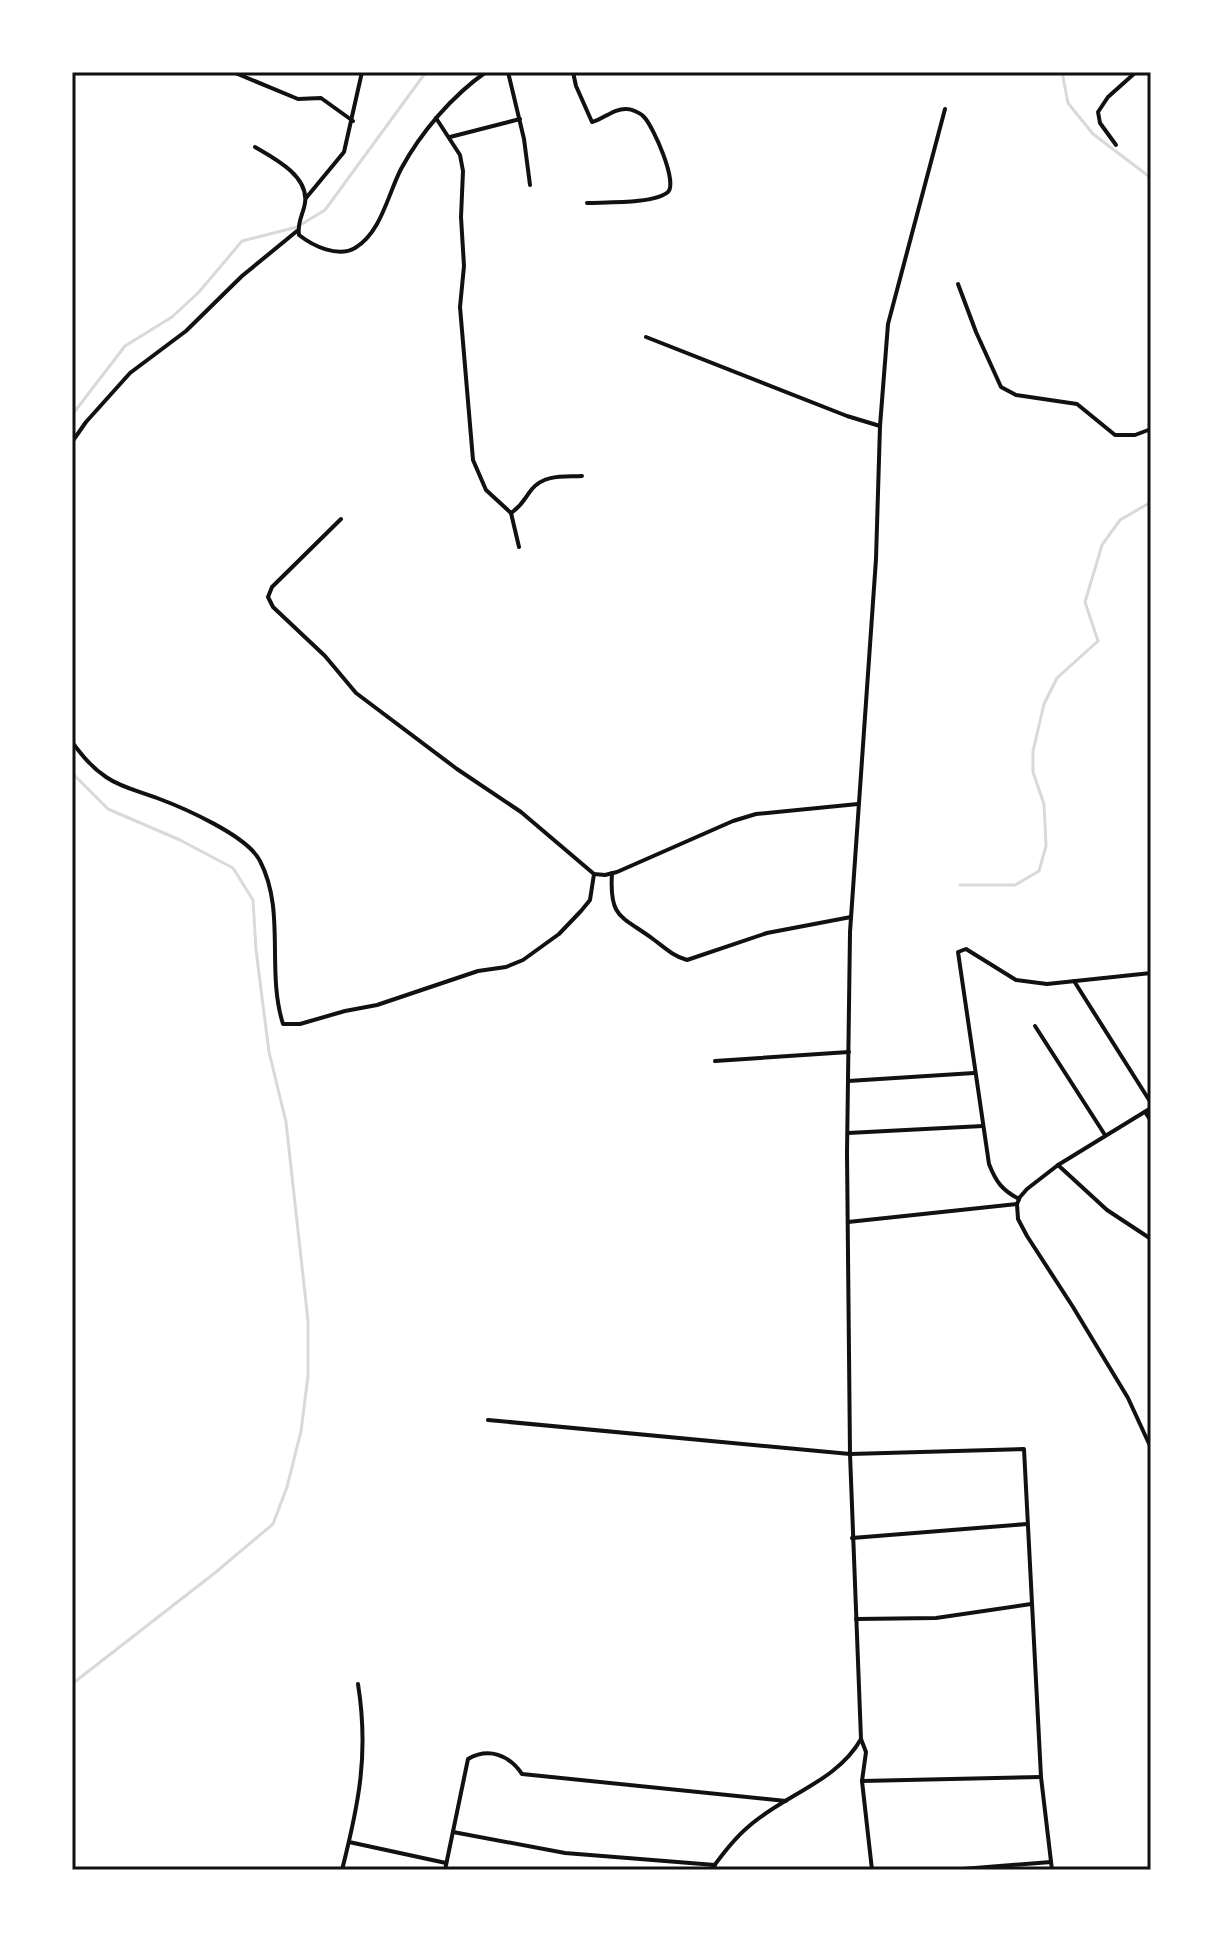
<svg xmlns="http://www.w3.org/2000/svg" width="1223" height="1942" font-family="Quicksand,sans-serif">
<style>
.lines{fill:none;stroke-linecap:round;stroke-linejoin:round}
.stream{stroke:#d9d9d9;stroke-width:3}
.minor{stroke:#111;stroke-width:4}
.neatline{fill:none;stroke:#111;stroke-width:3}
</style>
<rect width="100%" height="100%" fill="#fff"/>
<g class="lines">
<g class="stream">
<polyline points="1062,72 1068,103 1093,134 1151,178"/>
<polyline points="72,415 125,346 172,317 199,292 242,241 297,227 325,210 426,72"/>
<polyline points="72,773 108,809 180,840 233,868 253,900 256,950 269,1052 286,1122 308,1321 308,1376 301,1431 287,1487 273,1524 216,1572 72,1684"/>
<polyline points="960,885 1015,885 1039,871 1046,846 1044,804 1033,772 1033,751 1044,704 1057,678 1098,641 1085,602 1102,545 1120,520 1151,502"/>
</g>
<g class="minor">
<polyline points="233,72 298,99 321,98 353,121"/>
<polyline points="508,72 524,139 530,185"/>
<path d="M573,72L576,86L592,122C604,119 614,108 627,109C631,109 641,113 644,117C653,126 678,182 668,192C654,204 606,202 587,203"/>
<polyline points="436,118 460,155 463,171 461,217 464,266 460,307 473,460 486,490 511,513 519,547"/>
<polyline points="450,137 520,119"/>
<polyline points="1116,145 1100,123 1098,112 1108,97 1136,72"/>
<path d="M255,147C274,158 309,176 305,203C303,215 297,222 299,235C313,246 338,258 355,248C381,233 388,194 401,169C421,132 452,96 486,72"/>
<polyline points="306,198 344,152 362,72"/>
<polyline points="958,284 976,332 1001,387 1016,395 1077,404 1115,435 1135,435 1151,429"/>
<polyline points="646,337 847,416 880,426"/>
<polyline points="72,442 86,422 130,373 186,331 242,276 297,231"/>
<path d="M511,513C524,504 523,500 532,489C545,474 564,477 582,476"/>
<polyline points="341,519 272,587 268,597 273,607 325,656 356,693 457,769 521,812 594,874 605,875 617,872 733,821 756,814 858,804"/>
<path d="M72,742C82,755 91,767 106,777C122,788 139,791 157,798C184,808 248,836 260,861C286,911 266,970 283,1024H300L345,1011L377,1005L478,971L506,967L523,960L559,934L581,911L590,900L594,874"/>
<path d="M612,873C609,919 622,916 653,939C665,948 673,956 687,960L767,933L851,917"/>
<polyline points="1074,981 1151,1103"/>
<polyline points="1035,1026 1105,1135"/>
<polyline points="715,1061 849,1052"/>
<polyline points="848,1081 974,1073"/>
<polyline points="1151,1108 1058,1165 1027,1189 1020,1197 1017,1204 1018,1219 1027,1236 1073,1307 1128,1398 1151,1448"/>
<polyline points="1145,1112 1151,1121"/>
<polyline points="848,1133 983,1126"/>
<polyline points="1058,1165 1107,1210 1151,1239"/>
<path d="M1019,1199C1002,1190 996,1182 989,1164L958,952L966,949L1016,980L1047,984L1151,973"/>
<polyline points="848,1222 1017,1204"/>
<polyline points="488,1420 850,1454 1024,1449 1041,1777 1052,1870"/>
<polyline points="852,1538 1027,1524"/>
<polyline points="856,1619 936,1618 1031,1604"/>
<polyline points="862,1781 1041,1777"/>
<polyline points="453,1832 565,1853 715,1865"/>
<polyline points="349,1842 446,1863"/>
<path d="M342,1870C359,1803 369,1753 358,1684"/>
<path d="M445,1870L468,1759C489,1747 509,1755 522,1774L786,1801"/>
<path d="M711,1870C721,1856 735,1838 748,1827C783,1795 837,1782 861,1739"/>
<polyline points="872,1870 862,1781 866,1752 861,1739 850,1454 847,1153 850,932 876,559 880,426 888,324 945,109"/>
<polyline points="950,1870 1051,1862"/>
</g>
</g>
<rect width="1223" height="1942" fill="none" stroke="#ffffff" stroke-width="148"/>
<rect x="74" y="74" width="1075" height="1794" class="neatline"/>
</svg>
